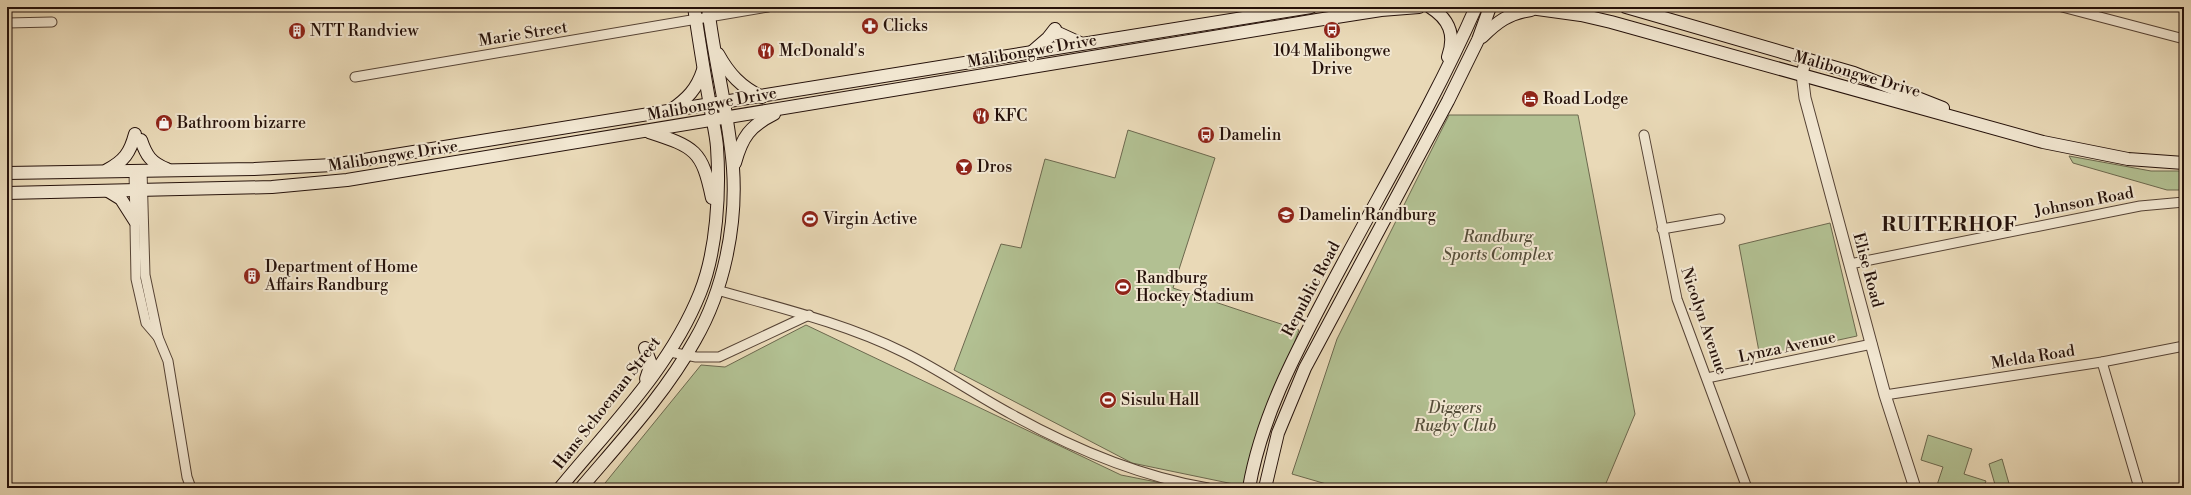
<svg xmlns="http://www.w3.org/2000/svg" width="2191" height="495" font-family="'Libre Bodoni',serif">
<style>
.green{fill:#b2c092;stroke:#6c684e}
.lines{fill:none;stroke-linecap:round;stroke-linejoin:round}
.minor-casing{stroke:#564335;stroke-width:11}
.tertiary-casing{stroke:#564335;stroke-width:13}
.secondary-casing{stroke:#25110a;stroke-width:14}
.minor{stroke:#f1e6d0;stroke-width:9}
.tertiary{stroke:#f1e6d0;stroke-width:11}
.secondary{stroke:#f1e6d0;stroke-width:12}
.labels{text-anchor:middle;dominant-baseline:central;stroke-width:4;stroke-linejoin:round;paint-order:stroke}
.poi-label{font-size:16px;fill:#25110a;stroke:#f1e6d0;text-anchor:start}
.street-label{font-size:16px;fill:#25110a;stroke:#f1e6d0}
.park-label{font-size:16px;font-style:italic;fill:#564e3a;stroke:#f1e6d0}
.district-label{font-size:20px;font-weight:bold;letter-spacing:1px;fill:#25110a;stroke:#f1e6d0}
</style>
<rect width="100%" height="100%" fill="#e9d9b7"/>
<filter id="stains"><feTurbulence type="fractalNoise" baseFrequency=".005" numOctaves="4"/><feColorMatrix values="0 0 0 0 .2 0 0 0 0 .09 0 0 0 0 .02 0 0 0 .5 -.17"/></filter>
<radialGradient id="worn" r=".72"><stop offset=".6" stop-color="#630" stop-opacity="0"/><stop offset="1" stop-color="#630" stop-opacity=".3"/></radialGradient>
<g class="green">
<polygon points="1449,115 1578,115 1635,414 1604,488 1340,488 1292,474 1337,339"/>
<polygon points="1128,130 1215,158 1173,288 1299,330 1243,486 1132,463 954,370 1001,244 1021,248 1045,159 1115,178"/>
<polygon points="2069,156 2151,171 2184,171 2184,190 2167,190 2073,163"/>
<polygon points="1830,223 1857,336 1760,357 1739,245"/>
<polygon points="806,325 1121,475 1187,488 1126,488 1124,485 1104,488 601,488 701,365 725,367"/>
<polygon points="1928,435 1972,449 1964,474 1986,481 1983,488 1936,488 1943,467 1921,460"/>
<polygon points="2002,459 2010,487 1996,488 1989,464"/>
</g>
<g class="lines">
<g class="minor-casing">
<g id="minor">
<polyline points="2062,7 2184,39"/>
<polyline points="7,23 52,22"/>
<polyline points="355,77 768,7"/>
<polyline points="1644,135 1677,299 1747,488"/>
<polyline points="134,170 136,279 146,323 158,337"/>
<polyline points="142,170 145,275 158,337 168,361 187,477 191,488"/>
<polyline points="1662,229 1720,219"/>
<polyline points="1850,264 2140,206 2184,202"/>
<path d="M717,290C780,308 844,323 903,352C940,370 974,394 1011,414C1072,448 1138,476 1208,488"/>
<polyline points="670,352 696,357 719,357 809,315"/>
<polyline points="2102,362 2139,488"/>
<polyline points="1707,378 1872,344"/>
<polyline points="1885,395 2102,362 2184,346"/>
</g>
</g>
<g class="tertiary-casing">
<polyline id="tertiary" points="1806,58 1802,74 1805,98 1885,395 1915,488"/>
</g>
<g class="secondary-casing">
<g id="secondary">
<path d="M1430,7C1449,19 1456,34 1448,57"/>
<polyline points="1522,7 1581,15 1611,22 2043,142 2128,159 2184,163"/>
<polyline points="1626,7 1854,73 1943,108"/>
<polyline points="1056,32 1080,43"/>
<path d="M1482,37C1497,22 1509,13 1531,10"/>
<polyline points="1033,51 1048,38 1055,29"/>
<path d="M718,54C729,74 741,87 762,97"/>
<path d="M671,110C687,99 697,89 703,70"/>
<path d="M649,132C695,147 702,150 712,198"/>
<path d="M141,140C146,155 151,163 167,169"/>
<path d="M735,163C742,137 750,126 774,114"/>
<path d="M107,170C124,161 130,153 135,134"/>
<polyline points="7,173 254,169 333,165 1311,7"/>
<polyline points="108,191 121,199 135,221"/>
<polyline points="7,193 272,187 347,180 1317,20 1381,10 1419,7"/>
<polyline points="645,348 651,364 646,379"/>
<path d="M560,488C610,427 670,368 700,293C717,251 720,192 717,147C716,133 712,119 710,105C704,73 699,40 694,7"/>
<path d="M581,488C621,441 665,394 695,340C724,290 737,225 733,168C729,114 714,61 708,7"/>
<path d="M1249,488C1261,419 1293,358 1325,297C1375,201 1432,107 1476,7"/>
<polyline points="1265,488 1278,433 1305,368 1448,101 1478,40 1490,7"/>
</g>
</g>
<use href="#minor" class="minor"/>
<use href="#tertiary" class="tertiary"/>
<use href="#secondary" class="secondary"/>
</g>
<defs>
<g id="pharmacy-disc" transform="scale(0.9)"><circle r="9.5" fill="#8f2418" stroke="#f1e6d0"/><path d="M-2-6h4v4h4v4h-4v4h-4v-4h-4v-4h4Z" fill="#fff"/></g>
<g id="bus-disc" transform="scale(0.9)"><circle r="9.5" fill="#8f2418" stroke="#f1e6d0"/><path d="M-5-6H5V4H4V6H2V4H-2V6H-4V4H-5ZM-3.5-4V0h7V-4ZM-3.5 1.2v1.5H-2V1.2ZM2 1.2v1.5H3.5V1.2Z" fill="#fff"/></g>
<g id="building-disc" transform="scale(0.9)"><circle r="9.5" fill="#8f2418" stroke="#f1e6d0"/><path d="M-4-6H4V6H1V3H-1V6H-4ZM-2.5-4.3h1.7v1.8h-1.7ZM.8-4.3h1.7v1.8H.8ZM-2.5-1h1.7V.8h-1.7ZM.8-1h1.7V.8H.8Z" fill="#fff"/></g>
<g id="restaurant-disc" transform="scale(0.9)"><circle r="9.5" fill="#8f2418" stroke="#f1e6d0"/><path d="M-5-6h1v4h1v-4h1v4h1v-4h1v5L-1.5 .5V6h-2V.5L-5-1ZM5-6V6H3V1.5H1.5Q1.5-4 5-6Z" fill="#fff"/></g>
<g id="hotel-disc" transform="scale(0.9)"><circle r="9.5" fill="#8f2418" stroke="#f1e6d0"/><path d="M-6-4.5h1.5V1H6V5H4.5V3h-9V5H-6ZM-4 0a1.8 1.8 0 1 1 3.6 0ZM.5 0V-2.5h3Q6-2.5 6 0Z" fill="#fff"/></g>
<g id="shop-disc" transform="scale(0.9)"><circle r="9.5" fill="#8f2418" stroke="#f1e6d0"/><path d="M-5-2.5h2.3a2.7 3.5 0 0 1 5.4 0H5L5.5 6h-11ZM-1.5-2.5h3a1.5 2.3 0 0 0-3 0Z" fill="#fff"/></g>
<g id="bar-disc" transform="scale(0.9)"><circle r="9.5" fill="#8f2418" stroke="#f1e6d0"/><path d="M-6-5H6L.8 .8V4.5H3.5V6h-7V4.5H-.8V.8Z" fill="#fff"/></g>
<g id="school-disc" transform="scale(0.9)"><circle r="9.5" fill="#8f2418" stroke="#f1e6d0"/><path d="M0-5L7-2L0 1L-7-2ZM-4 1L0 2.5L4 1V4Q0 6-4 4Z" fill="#fff"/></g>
<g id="stadium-disc" transform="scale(0.9)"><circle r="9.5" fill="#8f2418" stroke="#f1e6d0"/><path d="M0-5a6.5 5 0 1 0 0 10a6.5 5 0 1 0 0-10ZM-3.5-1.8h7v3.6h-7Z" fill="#fff"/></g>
</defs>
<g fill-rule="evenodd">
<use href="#pharmacy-disc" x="870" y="26"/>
<use href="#bus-disc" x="1332" y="30"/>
<use href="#building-disc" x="297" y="31"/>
<use href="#restaurant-disc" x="766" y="51"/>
<use href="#hotel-disc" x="1530" y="99"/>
<use href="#restaurant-disc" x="981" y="116"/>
<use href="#shop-disc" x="164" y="123"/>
<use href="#bus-disc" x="1206" y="135"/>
<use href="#bar-disc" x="964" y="167"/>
<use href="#school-disc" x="1286" y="215"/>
<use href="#stadium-disc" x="810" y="219"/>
<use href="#building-disc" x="252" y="276"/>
<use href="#stadium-disc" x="1123" y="287"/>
<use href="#stadium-disc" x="1108" y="400"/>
</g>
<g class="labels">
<g class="poi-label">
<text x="883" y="26">Clicks</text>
<text x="310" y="31">NTT Randview</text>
<text x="779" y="51">McDonald's</text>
<text x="1332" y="51" text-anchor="middle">104 Malibongwe<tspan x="1332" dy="18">Drive</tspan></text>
<text x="1543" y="99">Road Lodge</text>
<text x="994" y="116">KFC</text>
<text x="177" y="123">Bathroom bizarre</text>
<text x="1219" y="135">Damelin</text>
<text x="977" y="167">Dros</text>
<text x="1299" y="215">Damelin Randburg</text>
<text x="823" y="219">Virgin Active</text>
<text x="265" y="267">Department of Home<tspan x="265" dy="18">Affairs Randburg</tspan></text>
<text x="1136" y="278">Randburg<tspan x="1136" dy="18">Hockey Stadium</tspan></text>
<text x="1121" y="400">Sisulu Hall</text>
</g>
<g class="street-label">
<text transform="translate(523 34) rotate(-9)">Marie Street</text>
<text transform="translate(1032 51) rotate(-10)">Malibongwe Drive</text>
<text transform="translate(1857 74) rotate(16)">Malibongwe Drive</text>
<text transform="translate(712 104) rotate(-10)">Malibongwe Drive</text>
<text transform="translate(393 156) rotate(-9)">Malibongwe Drive</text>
<text transform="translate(2084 202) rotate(-11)">Johnson Road</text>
<text transform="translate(1868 270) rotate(75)">Elise Road</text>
<text transform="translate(1311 289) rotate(-62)">Republic Road</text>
<text transform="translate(1704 321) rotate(71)">Nicolyn Avenue</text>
<text transform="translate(1787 347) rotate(-12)">Lynza Avenue</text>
<text transform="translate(2033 357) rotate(-9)">Melda Road</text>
<text transform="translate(607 403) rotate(-52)">Hans Schoeman Street</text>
</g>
<g class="park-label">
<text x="1498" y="237">Randburg<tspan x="1498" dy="18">Sports Complex</tspan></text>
<text x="1455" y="408">Diggers<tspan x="1455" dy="18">Rugby Club</tspan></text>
</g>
<g class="district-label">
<text x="1950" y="225">RUITERHOF</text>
</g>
</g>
<rect width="2191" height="495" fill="none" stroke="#e9d9b7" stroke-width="24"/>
<rect x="8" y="8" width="2175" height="479" fill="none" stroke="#25110a" stroke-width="2"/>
<rect x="12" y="12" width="2167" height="471" fill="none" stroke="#25110a"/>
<rect width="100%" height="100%" filter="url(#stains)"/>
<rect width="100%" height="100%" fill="url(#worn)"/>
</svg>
